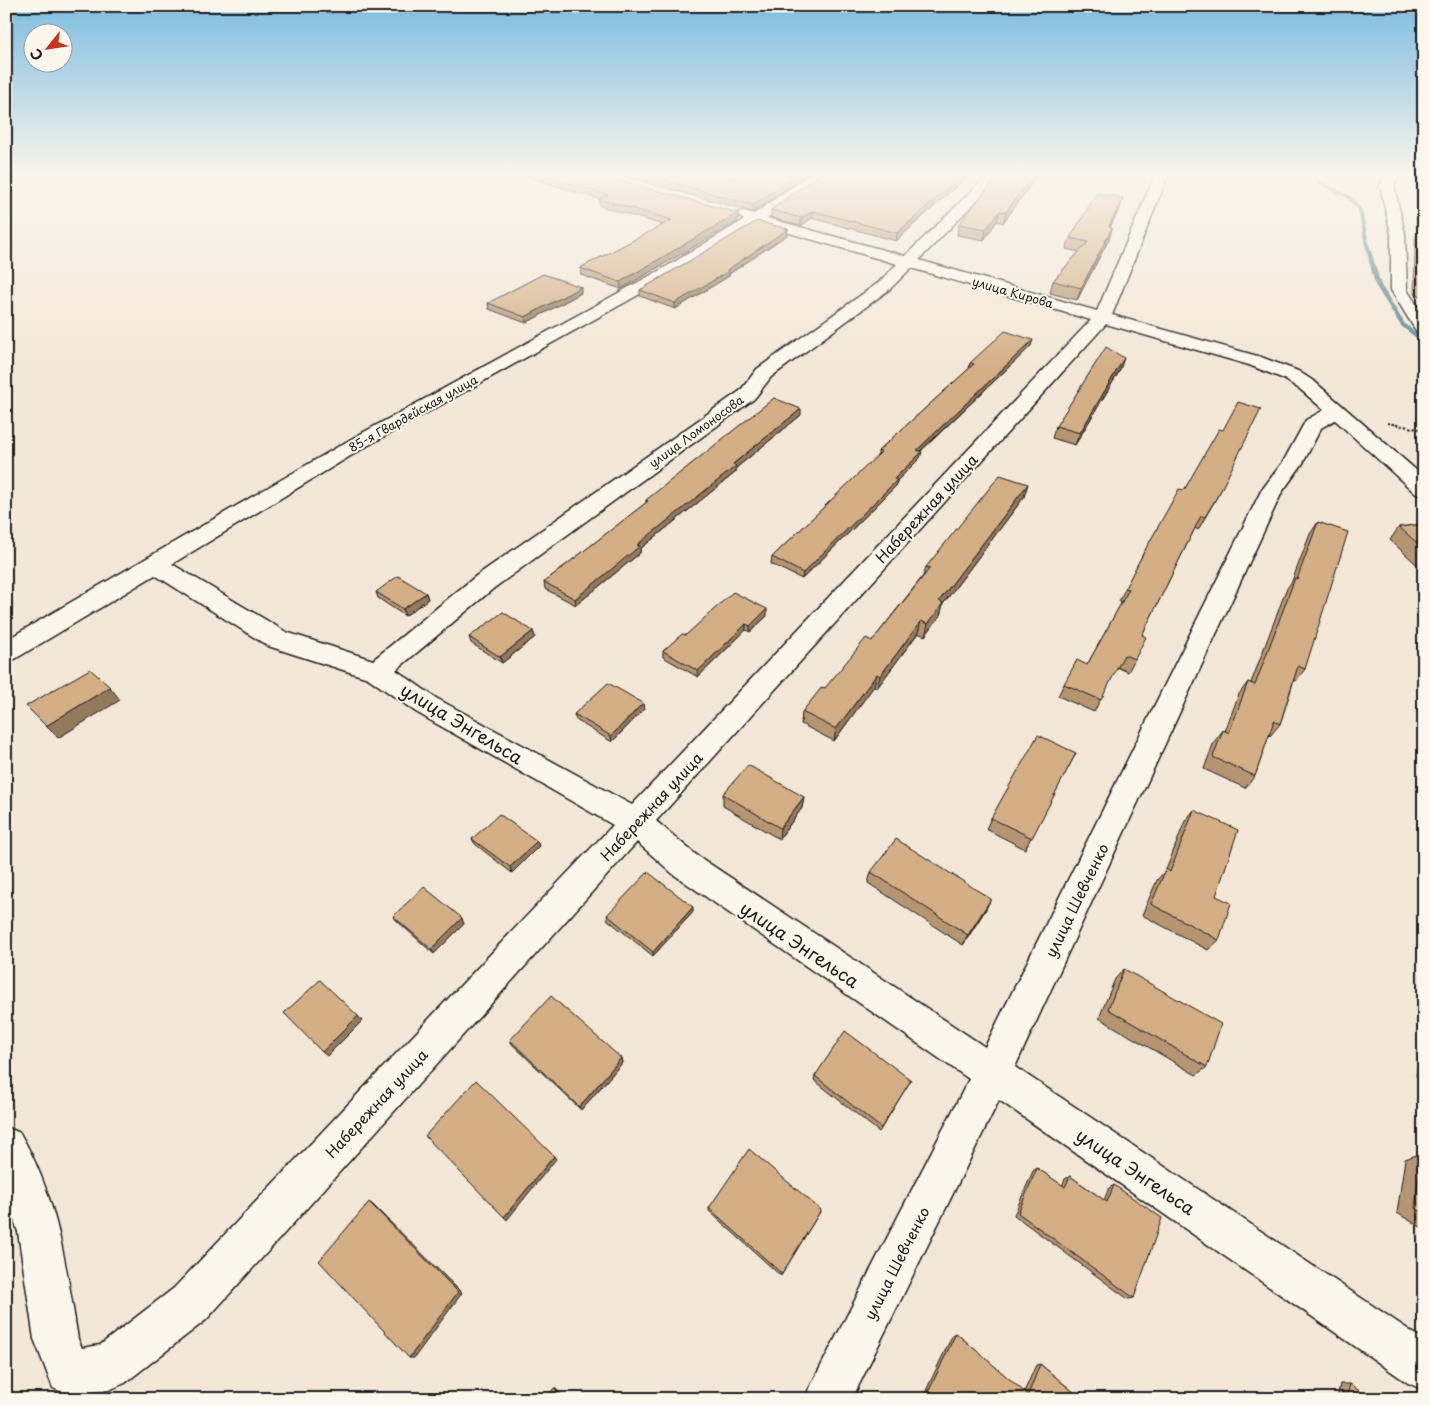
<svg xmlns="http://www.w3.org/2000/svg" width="1430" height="1405" font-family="'Playpen Sans',sans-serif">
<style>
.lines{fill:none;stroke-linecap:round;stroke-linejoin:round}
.stream{fill:#56858c;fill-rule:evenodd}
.minor-casing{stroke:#1c1c1c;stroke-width:3}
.path{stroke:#1c1c1c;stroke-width:2;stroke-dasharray:2.5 2;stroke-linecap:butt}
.minor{fill:#fbf7ec;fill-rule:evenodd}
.wall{fill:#b69672;stroke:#1c1c1c}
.shaded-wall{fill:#947a5d;stroke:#1c1c1c}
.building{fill:#d4ae85;stroke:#1c1c1c}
.labels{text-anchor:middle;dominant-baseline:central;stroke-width:4;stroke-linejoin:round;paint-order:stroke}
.far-street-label{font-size:12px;fill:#1c1c1c;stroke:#fbf7ec}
.street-label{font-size:15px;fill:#1c1c1c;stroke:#fbf7ec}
.near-street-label{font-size:18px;fill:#1c1c1c;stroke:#fbf7ec}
</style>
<rect width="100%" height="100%" fill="#f3e8d7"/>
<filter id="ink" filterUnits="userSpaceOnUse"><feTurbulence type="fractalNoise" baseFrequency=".02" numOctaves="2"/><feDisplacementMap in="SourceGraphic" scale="10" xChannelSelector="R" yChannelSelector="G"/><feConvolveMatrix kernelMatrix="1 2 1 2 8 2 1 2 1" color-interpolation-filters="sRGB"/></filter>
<g filter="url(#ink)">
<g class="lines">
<polygon class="stream" points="1309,173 1313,173 1322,182 1351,196 1362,210 1369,244 1381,285 1405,324 1424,339 1424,344 1401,326 1375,285 1365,244 1358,210 1347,198 1318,184"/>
<g class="minor-casing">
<g id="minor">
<path d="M812,173H827L767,218L905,256L990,173H1003L919,260L1097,311L1156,173H1169L1112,315L1261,357L1298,371L1315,382L1424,477V495L1416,494L1335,420L1321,428L1303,463L1282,492L1015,1067L1424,1340V1390L1408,1383L999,1100L852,1399H804L969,1079L673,874L637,842L206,1320L125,1383L109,1390L69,1395L53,1388L34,1339L18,1232L6,1194V1127L20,1133C58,1198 66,1266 78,1339L82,1348L100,1345L174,1288L613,825L416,712L368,678L268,646L155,575L15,659L6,661V640L353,438L664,268L744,220L737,215L739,212L744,211L754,214ZM758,224L897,264L878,283L757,369L740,391L476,576L373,660L286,632L172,564L367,446L676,274ZM911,268L1091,320L632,805L436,698L396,670L494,588L754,399L771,377L890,289ZM1106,324L1249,365L1284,379L1301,390L1324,410L1306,420L1283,462L1261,491L985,1047L695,854L656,821Z"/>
<polygon points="1386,173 1399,173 1394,186 1405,234 1407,290 1424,316 1424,335 1418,334 1391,290 1391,234 1380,186"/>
</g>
</g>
<polyline class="path" points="1387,423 1424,430"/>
<use href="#minor" class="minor"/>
</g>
<g class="wall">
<polygon points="515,173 593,173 738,221 621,289 581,275 580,268 663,225 600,206 599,199"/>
<polygon points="612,173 711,173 737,179 809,173 753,212"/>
<polygon points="821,173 971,173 896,241 812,218 801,226 771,217 771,210"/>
<polygon points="1039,173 1003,223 997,221 984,240 957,235 959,224"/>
<polygon points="1424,187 1424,195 1421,194"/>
<polygon points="1123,198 1120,208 1110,227 1112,228 1109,239 1077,300 1050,293 1053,281 1079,252 1066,249 1070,238"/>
<polygon points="1421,227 1424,227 1424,297 1414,294 1415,238"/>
<polygon points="788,229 787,235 729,274 729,276 675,309 640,296 640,290"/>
<polygon points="581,293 526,323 489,309 488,303"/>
<polygon points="1031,346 920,452 920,458 897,481 896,486 802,579 771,564 772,557 878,456 878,451 969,369 970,363"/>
<polygon points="1120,370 1075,445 1052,438 1056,426"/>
<polygon points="801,415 736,468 736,472 640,549 640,553 576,605 545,589 544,582 646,503 646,500"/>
<polygon points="1184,490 1221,490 1198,530 1195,528 1142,635 1135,659 1128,672 1117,667 1094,712 1058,696 1064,684 1087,665 1122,602 1119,601 1144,552"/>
<polygon points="1024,497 943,604 940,616 925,636 918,633 877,688 874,686 834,741 801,724 802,712 872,641 923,576 926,567"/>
<polygon points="1318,522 1305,669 1296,681 1294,680 1280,724 1270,736 1269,735 1255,776 1245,788 1204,769 1214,742 1223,730 1225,731 1239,694 1248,682 1251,683 1286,590 1292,581 1310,534"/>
<polygon points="1424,524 1424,571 1390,540 1399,527"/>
<polygon points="376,592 426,593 428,599 405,616 378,598"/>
<polygon points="767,616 750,632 746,630 698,677 663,657 663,651 686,635"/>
<polygon points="533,631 535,637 502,663 471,643 469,637"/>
<polygon points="644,709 612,742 576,720 574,714"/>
<polygon points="1076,753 1025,849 986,829 991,818"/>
<polygon points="723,794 804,797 802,808 779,839 723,806"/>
<polygon points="1194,810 1219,940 1208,950 1142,915 1157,880 1166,870 1185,821"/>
<polygon points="472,839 537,841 539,846 512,873 475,844"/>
<polygon points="871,872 986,909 963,945 868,883"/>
<polygon points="693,912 653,956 608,920 607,915"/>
<polygon points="393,916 464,924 434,954 397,921"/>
<polygon points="1124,969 1207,1067 1196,1075 1099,1018 1115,979"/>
<polygon points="1424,1030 1424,1079 1416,1076 1423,1031"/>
<polygon points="510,1040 621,1058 622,1063 581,1110 512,1044"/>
<polygon points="815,1076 911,1080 879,1132 814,1080"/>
<polygon points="1422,1153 1424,1154 1424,1229 1397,1213 1405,1159"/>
<polygon points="1037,1168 1062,1186 1065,1179 1070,1176 1104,1200 1109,1188 1114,1185 1134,1298 1128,1299 1014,1215 1033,1171"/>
<polygon points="709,1208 821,1210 781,1276 709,1211"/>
<polygon points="956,1333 1024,1392 1036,1365 1040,1364 1082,1399 922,1399 953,1334"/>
<polygon points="1340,1384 1350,1384 1370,1399 1337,1399"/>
</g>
<g class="shaded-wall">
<polygon points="6,173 8,173 6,231"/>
<polygon points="799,173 809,173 753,212 753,205"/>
<polygon points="965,173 971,173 896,241 897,233"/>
<polygon points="1034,173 1039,173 1003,223 1006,212"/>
<polygon points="1123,198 1120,208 1105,237 1109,226"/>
<polygon points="813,211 812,218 801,226 801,218"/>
<polygon points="1000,211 997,221 984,240 986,229"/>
<polygon points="738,213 738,221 621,289 620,282"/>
<polygon points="1112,228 1109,239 1077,300 1081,288"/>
<polygon points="788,229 787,235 729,274 729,276 675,309 675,303 727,270"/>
<polygon points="581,287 581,293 526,323 525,317"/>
<polygon points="1033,340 1031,346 915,456 917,450"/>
<polygon points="1124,358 1120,370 1075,445 1080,433"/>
<polygon points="801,409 801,415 736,468 736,472 640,549 640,553 576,605 575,599 637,545 733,464"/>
<polygon points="922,452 920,458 897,481 896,486 802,579 803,573 894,479"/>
<polygon points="1028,484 1024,497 943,604 940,616 925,636 928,624 939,601"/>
<polygon points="426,593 428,599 405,616 403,609"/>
<polygon points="767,609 767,616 750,632 750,626"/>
<polygon points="921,621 918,633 877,688 880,676"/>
<polygon points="746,624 746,630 698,677 698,671"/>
<polygon points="533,631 535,637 502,663 500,657"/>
<polygon points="877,674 874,686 834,741 836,729"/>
<polygon points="110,687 120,700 58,738 46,726"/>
<polygon points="643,703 644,709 612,742 611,736"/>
<polygon points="804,797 802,808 779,839 780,828"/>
<polygon points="537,841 539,846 512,873 510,867"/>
<polygon points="991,899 986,909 963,945 968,935"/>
<polygon points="693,907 693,912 653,956 653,952"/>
<polygon points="462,918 464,924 434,954 431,949"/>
<polygon points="358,1016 362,1021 327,1056 322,1052"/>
<polygon points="621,1058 622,1063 581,1110 579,1107"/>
<polygon points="554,1156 556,1159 507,1220 504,1217"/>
<polygon points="369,1202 373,1205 462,1293 414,1358 409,1358"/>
<polygon points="554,1388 556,1389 565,1399 563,1399"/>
</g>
<g class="building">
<polygon points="536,173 593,173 738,213 620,282 580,268 672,220 599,199 608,195"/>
<polygon points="637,173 711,173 737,179 746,173 799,173 753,205"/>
<polygon points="821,173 965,173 897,233 813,211 801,218 771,210"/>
<polygon points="1000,173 1034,173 1006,212 1000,211 986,229 959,224"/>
<polygon points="1097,193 1123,198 1109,226 1112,228 1081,288 1053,281 1088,242 1070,238"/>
<polygon points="757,221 788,229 727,270 729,271 675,303 640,290"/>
<polygon points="1421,227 1424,227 1424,284 1421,283"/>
<polygon points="543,274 581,287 525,317 488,303"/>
<polygon points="1005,331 1033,340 917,450 922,452 894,479 897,480 803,573 772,557 881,452 878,451 974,364 970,363"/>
<polygon points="1106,347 1124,358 1080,433 1056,426"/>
<polygon points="774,398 801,409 733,464 736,466 637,545 640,546 575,599 544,582 648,501 646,500"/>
<polygon points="1238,402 1261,409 1221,490 1205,517 1201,516 1142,635 1146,637 1135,659 1124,655 1101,700 1064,684 1077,660 1087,665 1129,589 1125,588 1144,552 1179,489 1184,490 1219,429 1223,430"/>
<polygon points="1000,475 1028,484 939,601 943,603 928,624 921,621 880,676 877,674 836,729 802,712 822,687 825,688 866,638 872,641 930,568 926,567"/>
<polygon points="1318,522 1348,532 1305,669 1298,666 1280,724 1274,721 1255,776 1213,757 1223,730 1229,733 1248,682 1255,685 1295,578 1297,579"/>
<polygon points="1424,524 1424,549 1399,527"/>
<polygon points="398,576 426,593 403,609 376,592"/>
<polygon points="733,592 767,609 750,626 746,624 698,671 663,651 682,634 686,635"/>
<polygon points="503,612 533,631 500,657 469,637"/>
<polygon points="90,669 110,687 46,726 26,706"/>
<polygon points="608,683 643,703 611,736 574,714"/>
<polygon points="1038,735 1076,753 1032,838 991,818"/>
<polygon points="748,765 804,797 780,828 723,794"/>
<polygon points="1194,810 1238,830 1216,896 1231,903 1219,940 1151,904 1166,869 1170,872"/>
<polygon points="499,814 537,841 510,867 472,839"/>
<polygon points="896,839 991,899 968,935 871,872"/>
<polygon points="648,872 693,907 653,952 607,915"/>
<polygon points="424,887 462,918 431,949 393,916"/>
<polygon points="1124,969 1221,1024 1207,1067 1108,1009"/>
<polygon points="320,980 358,1016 322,1052 284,1013"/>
<polygon points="551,996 621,1058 579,1107 510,1040"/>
<polygon points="845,1031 911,1080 881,1128 815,1076"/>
<polygon points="476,1080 554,1156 504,1217 425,1136"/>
<polygon points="749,1149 821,1210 782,1274 709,1208"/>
<polygon points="1422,1153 1424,1154 1424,1213 1415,1208"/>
<polygon points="1037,1168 1065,1187 1070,1176 1107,1202 1114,1185 1162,1218 1134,1298 1018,1213"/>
<polygon points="369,1202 458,1292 409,1358 319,1261"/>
<polygon points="956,1333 1028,1395 1040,1364 1082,1399 925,1399"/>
<polygon points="1350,1384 1370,1399 1346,1399"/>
<polygon points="554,1388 563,1399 546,1399"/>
</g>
</g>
<linearGradient id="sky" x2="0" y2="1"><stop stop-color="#7dbde1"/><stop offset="0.47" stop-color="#faf5ed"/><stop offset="1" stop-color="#faf5ed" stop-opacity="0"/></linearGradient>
<rect width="1430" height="370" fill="url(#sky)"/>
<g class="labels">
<g class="far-street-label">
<text transform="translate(1013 292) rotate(16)">улица Кирова</text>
<text transform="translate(413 413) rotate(-29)">85-я Гвардейская улица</text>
<text transform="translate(696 431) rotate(-36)">улица Ломоносова</text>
</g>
<g class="street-label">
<text transform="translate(926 508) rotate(-47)">Набережная улица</text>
<text transform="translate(651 806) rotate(-47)">Набережная улица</text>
<text transform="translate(1076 900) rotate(-64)">улица Шевченко</text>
<text transform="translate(376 1103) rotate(-47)">Набережная улица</text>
<text transform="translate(896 1263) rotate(-63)">улица Шевченко</text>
</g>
<g class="near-street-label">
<text transform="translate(462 723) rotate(31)">улица Энгельса</text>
<text transform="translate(800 944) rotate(34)">улица Энгельса</text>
<text transform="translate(1136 1171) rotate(34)">улица Энгельса</text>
</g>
</g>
<rect width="1430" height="1405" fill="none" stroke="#fbf7ec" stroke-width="25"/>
<rect x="12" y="12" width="1405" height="1380" fill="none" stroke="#1c1c1c" stroke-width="2" filter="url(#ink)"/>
<g transform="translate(48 48) rotate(240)"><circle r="24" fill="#fbf7ec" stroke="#a29f99"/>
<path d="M0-4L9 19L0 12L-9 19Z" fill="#c8321e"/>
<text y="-8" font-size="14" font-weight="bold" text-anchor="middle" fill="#1c1c1c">С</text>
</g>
</svg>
